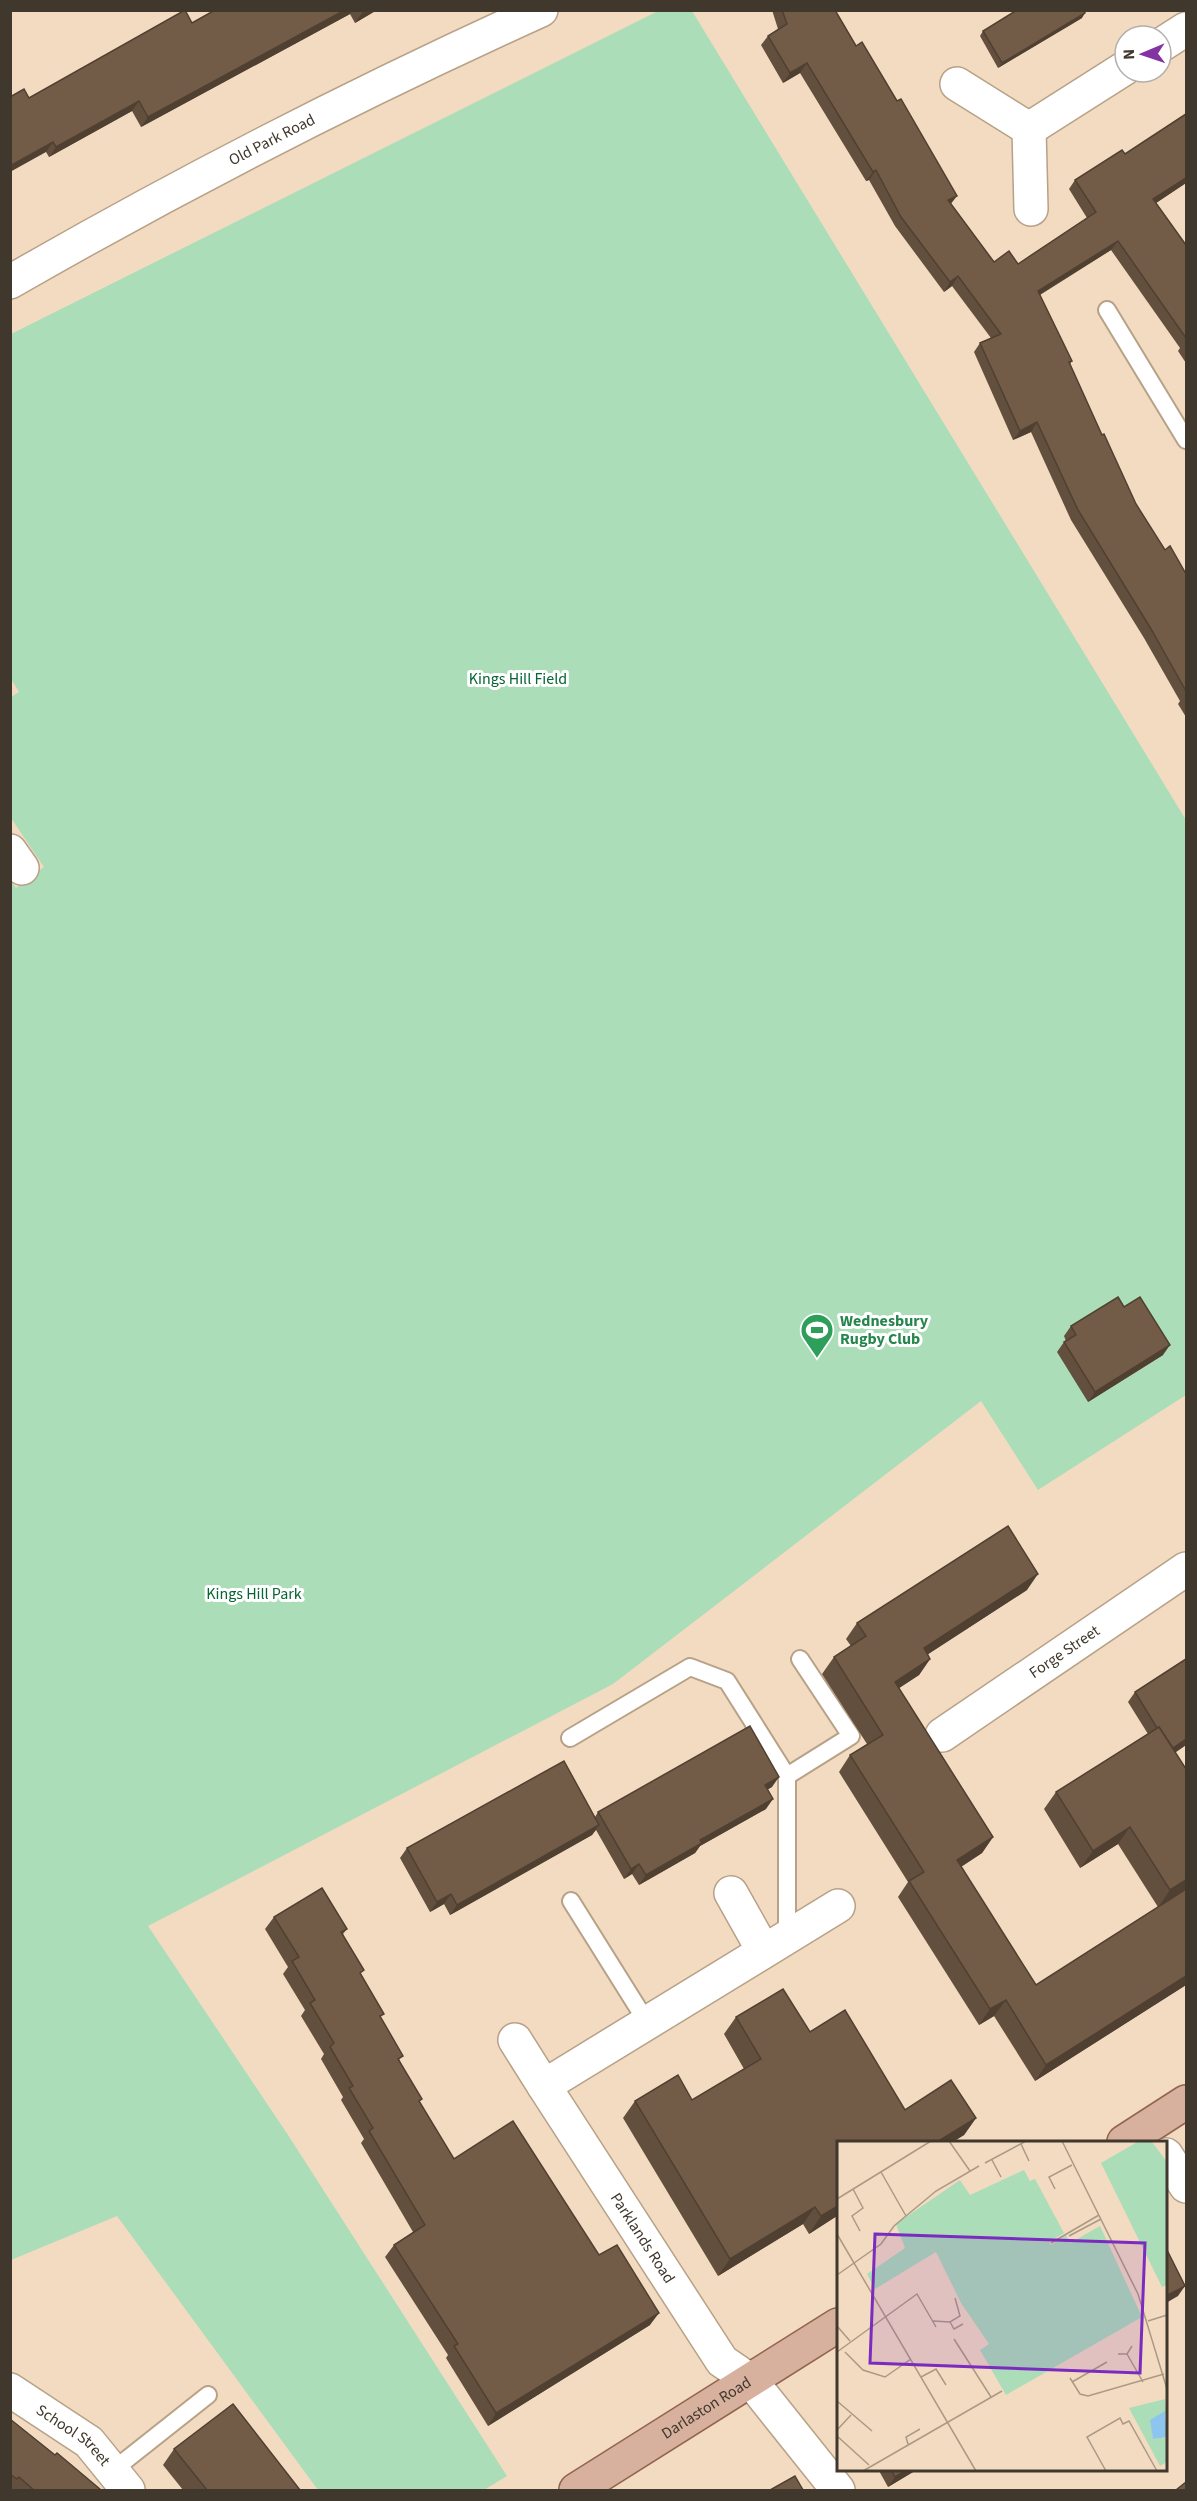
<svg xmlns="http://www.w3.org/2000/svg" width="1197" height="2501" font-family="'Source Sans 3',sans-serif">
<style>
.green{fill:#abddb8}
.lines{fill:none;stroke-linecap:round;stroke-linejoin:round}
.service-casing{stroke:#b7a187;stroke-width:20}
.minor-casing{stroke:#b7a187;stroke-width:36}
.tertiary-casing{stroke:#b7a187;stroke-width:36}
.primary-casing{stroke:#91644d;stroke-width:36}
.service{stroke:#fff;stroke-width:16}
.minor{stroke:#fff;stroke-width:33}
.tertiary{stroke:#fff;stroke-width:33}
.primary{stroke:#d7b19e;stroke-width:33}
.wall{fill:#634f3d}
.shaded-wall{fill:#504032}
.building{fill:#735c47;stroke:#504032;stroke-width:1.5}
.labels{text-anchor:middle;dominant-baseline:central;stroke-width:6;stroke-linejoin:round;paint-order:stroke}
.street-label{font-size:16px;fill:#40372d;stroke:#fff}
.park-label{font-size:16px;fill:#066532;stroke:#fff}
.leisure-label{font-size:16px;font-weight:bold;fill:#27864d;stroke:#fff;text-anchor:start}
.inset-road{fill:none;stroke:#ab9985;stroke-width:1.5}
.view{fill:#7b2cbf;fill-opacity:0.15;stroke:#7b2cbf;stroke-width:3}
.inset-edge{fill:none;stroke:#40372d;stroke-width:3}
</style>
<rect width="100%" height="100%" fill="#f2dbc0"/>
<polygon class="green" points="658,11 692,11 1186,820 1186,1395 1038,1490 981,1401 613,1684 148,1926 288,2135 507,2476 484,2490 318,2490 117,2216 11,2260 10,880 16,888 44,867 11,818 11,697 19,692 11,679 11,334"/>
<g class="lines">
<g class="service-casing">
<g id="service">
<polyline points="1107,310 1186,440"/>
<polyline points="570,1738 690,1667 727,1681 787,1776 787,1935"/>
<polyline points="787,1776 851,1736 800,1659"/>
<polyline points="571,1901 648,2024"/>
<polyline points="112,2471 208,2395"/>
</g>
</g>
<g class="minor-casing">
<g id="minor">
<polyline points="1161,45 1186,29"/>
<polyline points="957,84 1029,129 1031,209"/>
<polyline points="1029,129 1125,68"/>
<polyline points="10,851 22,868"/>
<path id="s1" d="M942,1735L1186,1569"/>
<polyline points="731,1893 763,1950"/>
<path id="s2" d="M838,1906L544,2086L722,2361L751,2381L838,2490"/>
<polyline points="515,2040 544,2086"/>
<polyline points="1166,2155 1186,2186"/>
<path id="s3" d="M10,2390L89,2442L128,2490"/>
</g>
</g>
<g class="tertiary-casing">
<g id="tertiary">
<path id="s4" d="M10,282C182,183 360,92 541,10"/>
</g>
</g>
<g class="primary-casing">
<g id="primary">
<polyline points="1124,2142 1186,2102"/>
<path id="s5" d="M576,2490L838,2325"/>
</g>
</g>
<use href="#service" class="service"/>
<use href="#minor" class="minor"/>
<use href="#tertiary" class="tertiary"/>
<use href="#primary" class="primary"/>
</g>
<g class="wall">
<polygon points="215,10 377,10 355,23 350,14 141,127 132,111 49,157 46,152 29,98 192,23"/>
<polygon points="772,10 835,10 951,204 994,262 1018,264 1087,218 1069,189 1075,180 1125,154 1186,114 1186,183 1156,203 1186,245 1186,363 1178,351 1180,348 1111,250 1040,295 1072,361 1070,364 1102,435 1136,504 1165,550 1186,574 1186,717 1178,704 1180,701 1144,638 1071,520 1031,432 1013,440 974,352 980,343 991,338 952,286 944,292 895,226 869,180 866,181 800,73 783,83 761,45 768,36 778,29"/>
<polygon points="1082,18 998,68 980,36 983,31"/>
<polygon points="1124,1307 1163,1355 1088,1402 1057,1352 1064,1342 1066,1341 1064,1336 1071,1326"/>
<polygon points="1027,1590 928,1654 930,1659 919,1675 899,1688 993,1837 982,1853 961,1867 1036,1985 1158,1907 1118,1844 1080,1868 1044,1809 1056,1792 1148,1734 1128,1702 1135,1692 1186,1659 1186,1745 1176,1752 1186,1985 1035,2081 994,2016 979,2025 898,1897 908,1882 839,1772 850,1755 867,1744 822,1674 834,1657 851,1646 846,1639 857,1623"/>
<polygon points="772,1787 768,1789 766,1809 700,1846 695,1853 639,1885 632,1874 624,1879 596,1830 592,1835 450,1915 444,1904 430,1912 400,1858 407,1848 595,1817 598,1812"/>
<polygon points="274,1917 347,1929 343,1934 400,2061 419,2102 454,2159 599,2255 650,2325 488,2426 446,2358 448,2355 385,2257 394,2245 413,2232 361,2143 364,2139 341,2100 343,2097 321,2059 324,2054 301,2016 305,2010 283,1974 288,1967 265,1929"/>
<polygon points="736,2017 810,2032 905,2110 976,2118 964,2135 809,2234 803,2224 718,2276 623,2118 635,2101 692,2100 744,2069 724,2034"/>
<polygon points="10,2419 55,2455 101,2490 11,2490"/>
<polygon points="174,2449 300,2490 183,2490 163,2465"/>
<polygon points="878,2469 918,2469 888,2487"/>
</g>
<g class="shaded-wall">
<polygon points="345,10 352,10 350,14 141,127 148,117"/>
<polygon points="366,10 377,10 355,23 362,13"/>
<polygon points="1085,13 1082,18 998,68 1002,63"/>
<polygon points="807,63 800,73 783,83 790,73"/>
<polygon points="139,101 132,111 49,157 56,147"/>
<polygon points="53,142 46,152 10,172 10,166"/>
<polygon points="876,170 869,180 866,181 873,172"/>
<polygon points="1186,178 1186,183 1147,209 1153,199"/>
<polygon points="957,196 950,205 948,200"/>
<polygon points="1118,241 1111,250 1031,300 1038,291"/>
<polygon points="958,276 952,286 944,292 950,282"/>
<polygon points="1037,422 1031,432 1013,440 1020,431"/>
<polygon points="1170,1345 1163,1355 1088,1402 1095,1392"/>
<polygon points="1038,1574 1027,1590 913,1664 924,1648"/>
<polygon points="930,1659 919,1675 884,1698 895,1682"/>
<polygon points="1186,1739 1186,1745 1164,1760 1171,1750"/>
<polygon points="779,1777 772,1787 758,1795 765,1785"/>
<polygon points="773,1799 766,1809 700,1846 695,1853 639,1885 646,1875 700,1840"/>
<polygon points="599,1825 592,1835 450,1915 457,1905"/>
<polygon points="1130,1827 1118,1844 1080,1868 1093,1851"/>
<polygon points="993,1837 982,1853 945,1877 957,1860"/>
<polygon points="639,1864 632,1874 624,1879 631,1869"/>
<polygon points="1186,1880 1186,1890 1158,1908 1170,1890"/>
<polygon points="451,1894 444,1904 430,1912 437,1902"/>
<polygon points="1186,1976 1186,1985 1035,2081 1046,2065"/>
<polygon points="1006,2000 994,2016 979,2025 990,2009"/>
<polygon points="976,2118 964,2135 952,2142 937,2142"/>
<polygon points="838,2206 838,2215 809,2234 821,2216"/>
<polygon points="815,2207 803,2224 718,2276 730,2259"/>
<polygon points="1185,2286 1178,2296 1166,2303 1166,2296"/>
<polygon points="659,2313 650,2325 488,2426 496,2413"/>
<polygon points="908,2469 918,2469 888,2487 895,2477"/>
</g>
<g class="building">
<polygon points="185,10 192,23 215,10 345,10 148,117 139,101 56,147 53,142 10,166 10,97 24,89 29,98"/>
<polygon points="782,10 835,10 856,46 862,42 897,101 901,99 957,196 948,200 994,262 1009,251 1018,264 1096,212 1075,180 1122,150 1125,154 1186,114 1186,178 1153,199 1186,245 1186,338 1118,241 1038,291 1072,361 1069,362 1102,435 1104,434 1136,504 1165,550 1170,546 1186,574 1186,691 1151,629 1078,510 1037,422 1020,431 980,343 1001,334 958,276 950,282 901,217 876,170 873,172 807,63 790,73 768,36 787,24"/>
<polygon points="1017,10 1084,10 1085,13 1002,63 983,31"/>
<polygon points="1118,1297 1124,1307 1140,1297 1170,1345 1095,1392 1064,1342 1076,1335 1071,1326"/>
<polygon points="1008,1526 1038,1574 924,1648 930,1659 895,1682 993,1837 957,1860 1036,1985 1186,1889 1186,1976 1046,2065 1006,2000 990,2009 909,1881 924,1872 850,1755 883,1735 834,1657 866,1636 857,1623"/>
<polygon points="1186,1659 1186,1739 1173,1748 1159,1727 1157,1728 1135,1692"/>
<polygon points="750,1726 779,1777 765,1785 773,1799 700,1840 702,1843 646,1875 639,1864 631,1869 598,1812"/>
<polygon points="1159,1727 1186,1769 1186,1880 1170,1890 1130,1827 1093,1851 1056,1792"/>
<polygon points="564,1761 599,1825 457,1905 451,1894 437,1902 407,1848"/>
<polygon points="322,1888 347,1929 341,1932 364,1970 360,1973 384,2014 380,2016 403,2056 398,2059 422,2099 419,2101 454,2159 513,2121 599,2255 617,2245 659,2313 496,2413 454,2346 458,2344 394,2245 425,2225 369,2131 373,2128 349,2088 353,2086 330,2047 334,2043 310,2003 315,2000 292,1961 299,1957 274,1917"/>
<polygon points="783,1989 810,2032 845,2010 905,2110 951,2080 976,2118 937,2142 838,2142 838,2206 821,2216 815,2207 730,2259 635,2101 678,2075 692,2100 761,2059 736,2017"/>
<polygon points="1166,2248 1185,2286 1166,2296"/>
<polygon points="233,2404 300,2490 207,2490 174,2449"/>
<polygon points="10,2419 55,2455 57,2453 101,2490 34,2490 19,2477 17,2479 10,2474"/>
<polygon points="891,2469 908,2469 895,2477"/>
<polygon points="795,2476 803,2490 770,2490"/>
<polygon points="1186,2482 1186,2490 1176,2490"/>
</g>
<defs>
<g id="stadium-pin" transform="scale(1.725)"><path d="M0 17L-7.5 6A9.5 9.5 0 1 1 7.5 6Z" fill="#2e9e5b" stroke="#fff"/><path d="M0-5a6.5 5 0 1 0 0 10a6.5 5 0 1 0 0-10ZM-3.5-1.8h7v3.6h-7Z" fill="#fff"/></g>
</defs>
<g fill-rule="evenodd">
<use href="#stadium-pin" x="817" y="1330"/>
</g>
<g class="labels">
<g class="street-label">
<text stroke="none"><textPath href="#s4" startOffset="298">Old Park Road</textPath></text>
<text stroke="none"><textPath href="#s1" startOffset="148">Forge Street</textPath></text>
<text stroke="none"><textPath href="#s2" startOffset="526">Parklands Road</textPath></text>
<text stroke="none"><textPath href="#s5" startOffset="154">Darlaston Road</textPath></text>
<text stroke="none"><textPath href="#s3" startOffset="78">School Street</textPath></text>
</g>
<g class="park-label">
<text x="518" y="679">Kings Hill Field</text>
<text x="254" y="1594">Kings Hill Park</text>
</g>
<g class="leisure-label">
<text x="840" y="1321">Wednesbury<tspan x="840" dy="18">Rugby Club</tspan></text>
</g>
</g>
<g transform="translate(837 2141)">
<rect width="330" height="330" fill="#f2dbc0"/>
<path d="M302,0L315,1L330,21V144L325,146L264,22ZM187,29L193,40L198,38L227,92L212,101L214,104L229,94L233,102L263,85L305,176L169,254L143,209L152,203L124,162L99,111L38,148L30,133L68,107L59,83L123,39L133,54ZM328,258L330,282L328,271L314,279L316,298L330,296V321L323,325L292,267Z" fill="#abddb8"/>
<path d="M328,270L330,296L316,298L313,279Z" fill="#8cc6ef"/>
<path class="inset-road" d="M112,0L133,30M225,0L301,153L330,248M184,3L192,20M155,19L164,36M148,22L189,0M44,31L69,75M16,48L26,67L15,75L23,90M218,48L212,36L235,24M0,58L94,0M0,93L139,330M232,95L264,78M214,102L262,74M0,134L44,103L57,85L99,50L142,25M96,180L113,181L123,175L118,157M311,180L330,174M113,181L117,188L126,183M0,185L13,200M117,198L154,256M0,211L80,153L99,186M8,211L26,229L48,236L74,218M281,213H290L295,205M290,213L306,241M84,236L99,228L109,244M233,237L243,253L251,255L327,233M235,241L270,221M0,260L35,290M0,289L14,274M0,295L32,324M71,303L69,296L83,288M26,330L165,250M269,330L250,296L283,277L286,283L292,280L320,330"/>
<path class="view" d="M38,93L308,102L303,232L33,222Z"/>
<rect width="330" height="330" class="inset-edge"/>
</g>
<rect width="1197" height="2501" fill="none" stroke="#40372d" stroke-width="24"/>
<g transform="translate(1143 54) rotate(268)"><circle r="28" fill="#ffffff" stroke="#b3afab" stroke-width="1.5"/>
<path d="M0-4.5L10 22L0 15L-10 22Z" fill="#8433a3"/>
<text y="-9" font-size="16" font-weight="bold" text-anchor="middle" fill="#40372d">N</text>
</g>
</svg>
